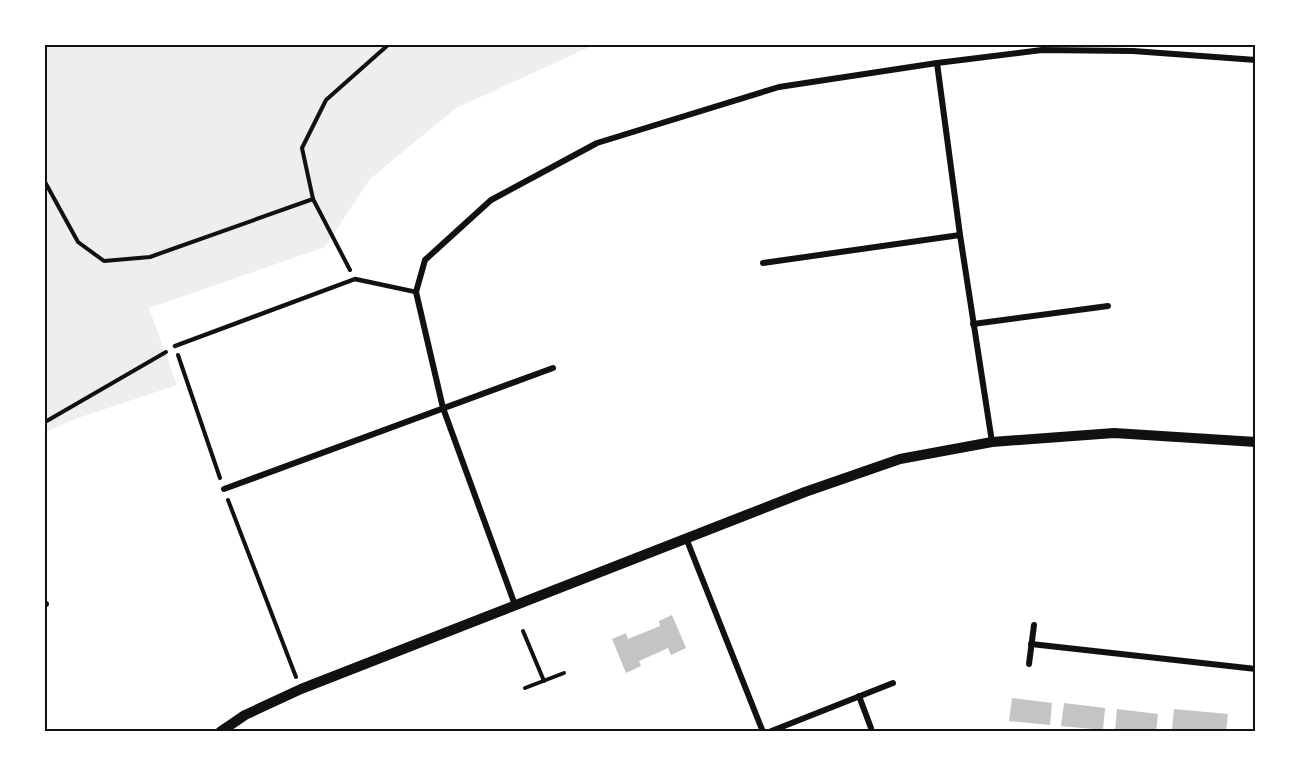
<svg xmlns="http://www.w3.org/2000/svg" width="1301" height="777" font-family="Poppins,sans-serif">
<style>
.green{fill:#eee}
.building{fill:#c4c4c4}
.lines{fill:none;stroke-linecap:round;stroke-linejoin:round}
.path{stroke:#111;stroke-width:4}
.service{stroke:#111;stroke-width:4.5}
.minor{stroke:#111;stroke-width:6}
.tertiary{stroke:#111;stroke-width:10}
.neatline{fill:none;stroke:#111;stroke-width:2}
</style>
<rect width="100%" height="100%" fill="#fff"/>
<polygon class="green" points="45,45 594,45 456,108 370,179 325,247 149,308 177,385 75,419 45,432"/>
<g class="building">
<polygon points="672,615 686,648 671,655 668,648 639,661 641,666 626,673 612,639 626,633 628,639 660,626 659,621"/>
<polygon points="1012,698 1052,703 1050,725 1009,721"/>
<polygon points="1064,703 1105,708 1103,730 1061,726"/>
<polygon points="1117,709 1158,714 1156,732 1115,731"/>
<polygon points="1174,709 1228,714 1226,732 1172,729"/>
</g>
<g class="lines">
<g class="path">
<polyline points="45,182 78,242 104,261 150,257 313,199"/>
<polyline points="350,270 313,199 302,148 326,100 388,45"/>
<polyline points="178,355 220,478"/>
<polyline points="45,422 166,352"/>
<polyline points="228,500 296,677"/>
<polyline points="523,631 544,681"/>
<polyline points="525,688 564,673"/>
</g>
<polyline class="service" points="175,346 355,279 416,292"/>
<g class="minor">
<polyline points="937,63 960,235 992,442"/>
<polyline points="763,263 960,235"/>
<polyline points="973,324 1108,306"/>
<polyline points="224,489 553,368"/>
<polyline points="686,538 763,732"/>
<polyline points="45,604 46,604"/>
<polyline points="515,605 443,408 416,292 425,260 491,200 597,143 779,87 937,63 1042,50 1133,51 1256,60"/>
<polyline points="1031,644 1256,669"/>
<polyline points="1029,664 1034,625"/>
<polyline points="859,696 871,728"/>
<polyline points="769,732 893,683"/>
</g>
<polyline class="tertiary" points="220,732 245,715 301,689 805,492 900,459 992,442 1114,433 1256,442"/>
</g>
<rect width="1301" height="777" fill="none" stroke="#ffffff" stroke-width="93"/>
<rect x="46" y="46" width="1208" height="684" class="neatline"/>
</svg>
